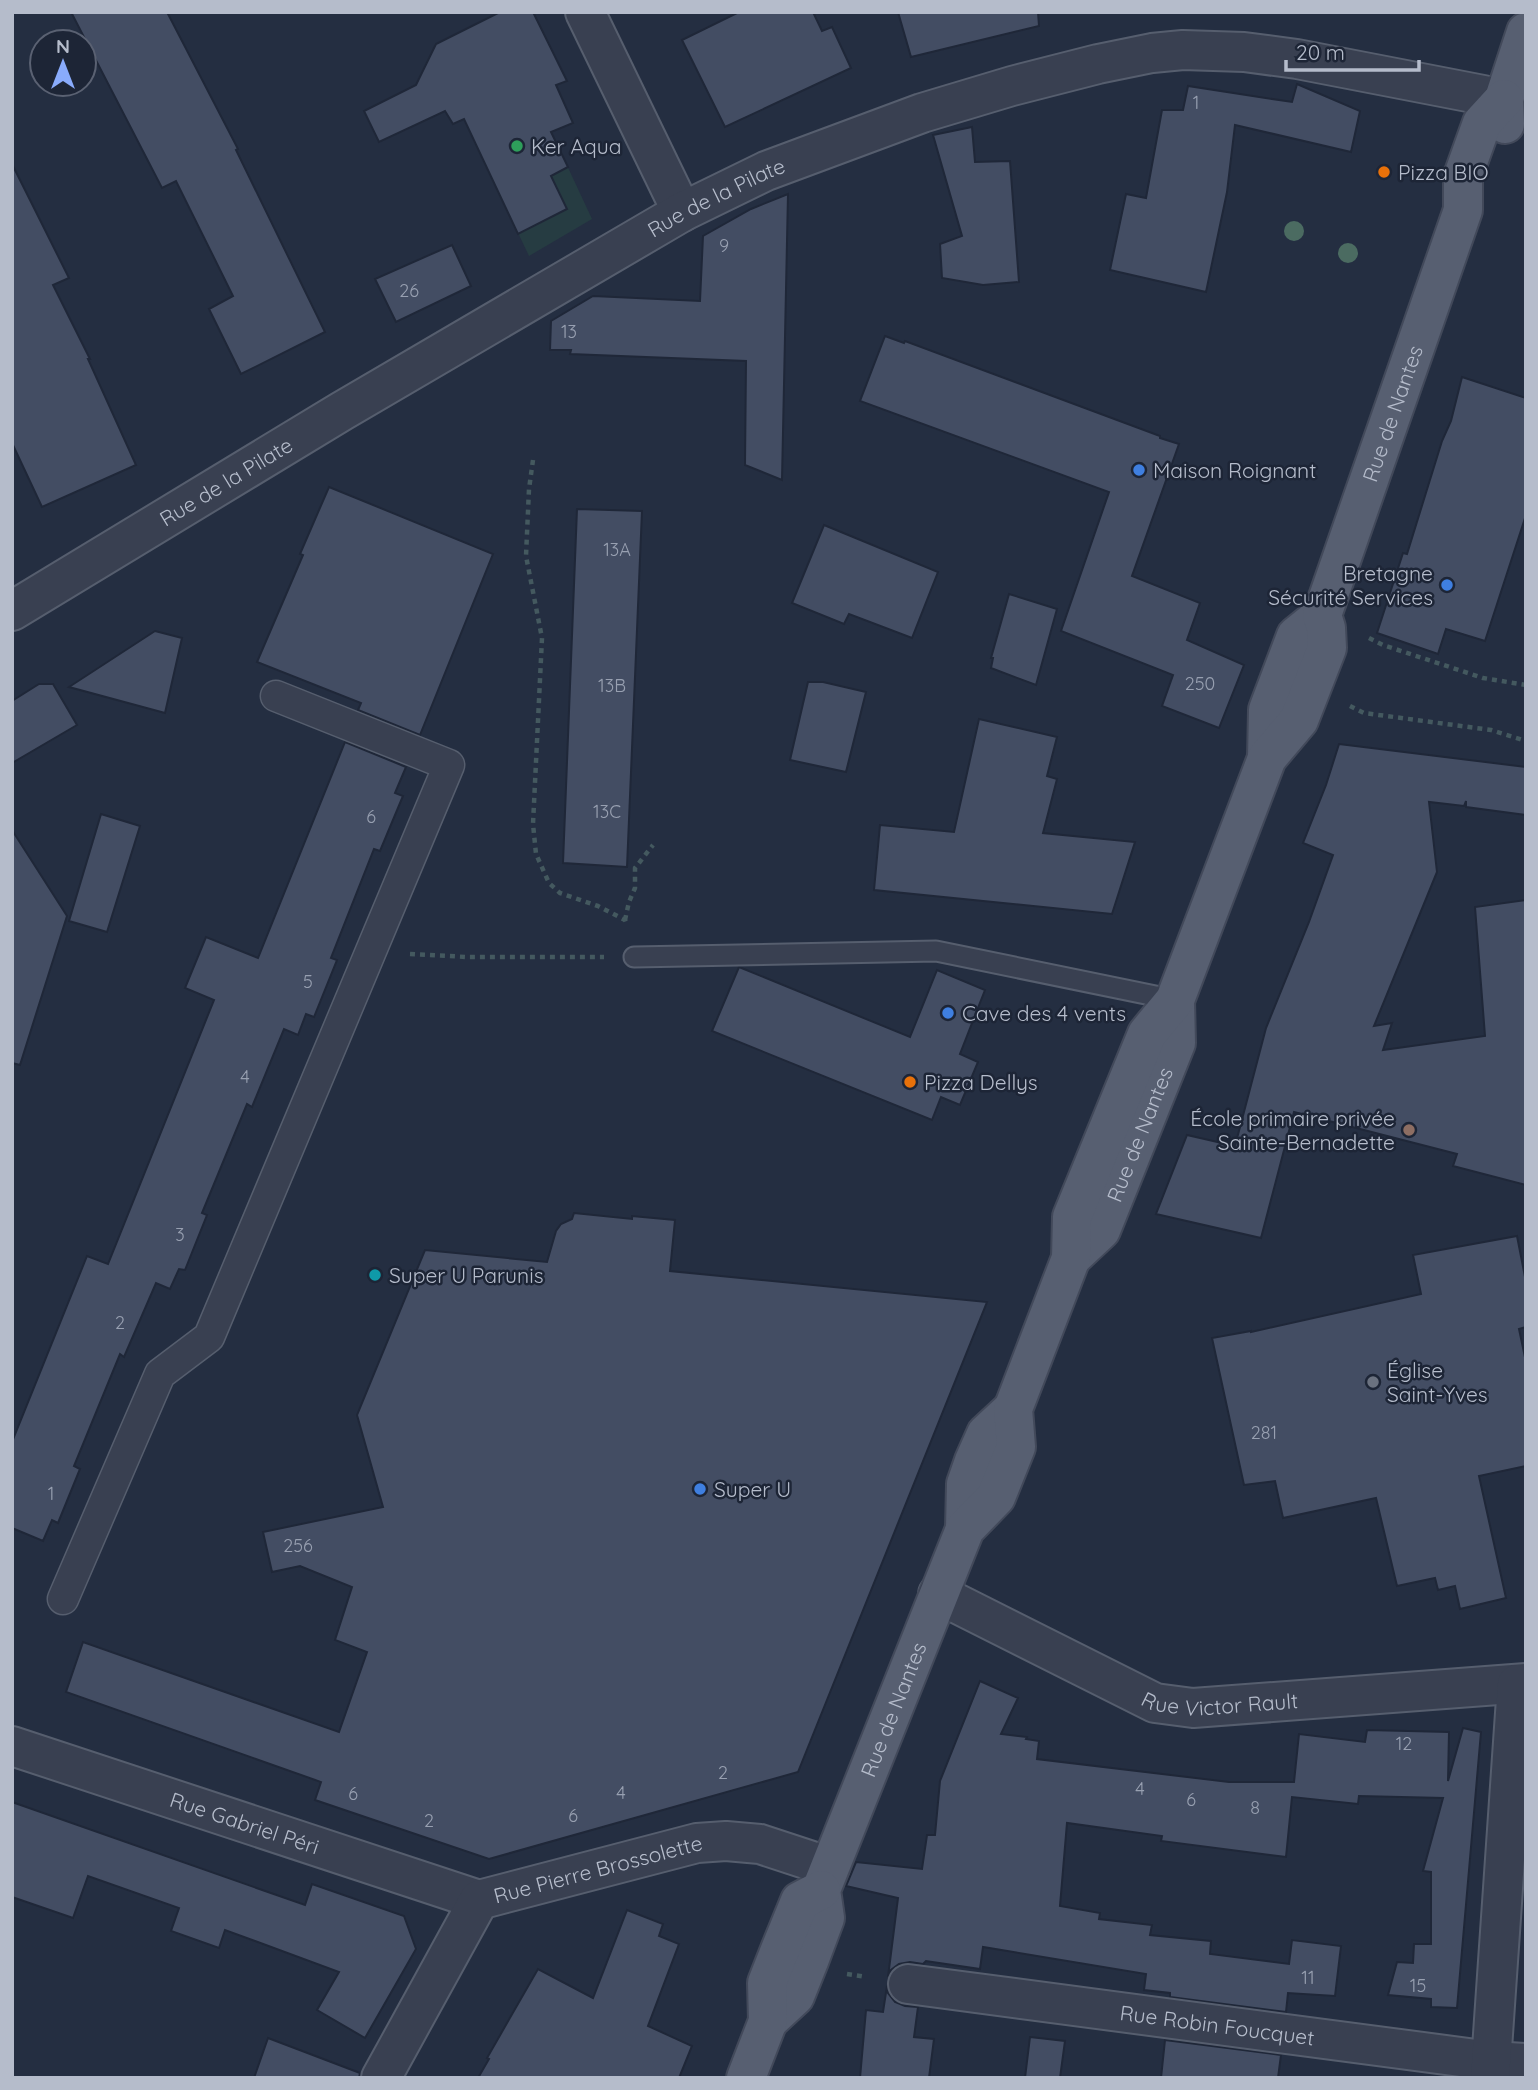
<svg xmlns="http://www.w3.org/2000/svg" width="1538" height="2090" font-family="Quicksand,sans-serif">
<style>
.green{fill:#263c42}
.building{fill:#434d63;stroke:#1f2738;stroke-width:2}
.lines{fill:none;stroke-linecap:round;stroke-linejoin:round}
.service-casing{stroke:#565e6e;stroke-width:23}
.pedestrian-casing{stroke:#565e6e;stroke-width:33}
.minor-casing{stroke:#565e6e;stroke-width:42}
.primary-casing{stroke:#42495a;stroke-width:42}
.path{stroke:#44595f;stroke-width:4.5;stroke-dasharray:5 5;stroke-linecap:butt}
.service{stroke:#394051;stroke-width:19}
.pedestrian{stroke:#394051;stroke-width:30}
.minor{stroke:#394051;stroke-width:38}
.primary{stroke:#575f71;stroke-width:38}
.tree{fill:#4b6b61}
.leisure-dot{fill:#2e9e5b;stroke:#1d2536;stroke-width:2.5}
.food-dot{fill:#e8710a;stroke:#1d2536;stroke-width:2.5}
.shop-dot{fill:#3f7fe0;stroke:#1d2536;stroke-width:2.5}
.education-dot{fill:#8d6e63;stroke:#1d2536;stroke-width:2.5}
.culture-dot{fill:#0f9aa8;stroke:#1d2536;stroke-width:2.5}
.worship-dot{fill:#6b7280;stroke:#1d2536;stroke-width:2.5}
.labels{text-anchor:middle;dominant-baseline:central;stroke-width:5;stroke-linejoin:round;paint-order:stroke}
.number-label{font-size:18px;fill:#98a0b1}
.poi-label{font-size:21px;fill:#b5bccb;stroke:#1d2536;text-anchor:start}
.street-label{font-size:21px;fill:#b5bccb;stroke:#1d2536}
</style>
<rect width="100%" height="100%" fill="#242e41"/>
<polygon class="green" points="442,73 543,114 592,219 529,256"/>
<g class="building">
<polygon points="71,12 167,12 238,149 236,150 325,332 241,374 209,309 233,296 176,181 162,188"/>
<polygon points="500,12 533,12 567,81 556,85 573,123 551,132 568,167 551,176 567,209 518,234 464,119 453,124 445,111 379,142 364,111 416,85 436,44"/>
<polygon points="739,12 813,12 822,31 832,27 851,68 725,127 682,40"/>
<polygon points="898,12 1038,12 1039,26 911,57"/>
<polygon points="1297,84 1360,111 1351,152 1235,125 1227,192 1206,292 1110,270 1126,194 1146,198 1162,110 1183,110 1188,86 1292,102"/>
<polygon points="972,127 975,162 1010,161 1019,282 983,285 942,278 940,244 962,236 933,135"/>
<polygon points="12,164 69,278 53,285 90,359 88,359 136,465 42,507 12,443"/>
<polygon points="788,194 782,480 745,465 746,361 570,354 571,350 550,350 551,321 593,296 700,301 703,236 751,209"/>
<polygon points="452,245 471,286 396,322 375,279"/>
<polygon points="885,336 904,343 905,341 1160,436 1160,438 1179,444 1132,576 1200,603 1187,640 1244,665 1219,728 1162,706 1173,675 1061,631 1109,492 860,401"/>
<polygon points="1462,377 1526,398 1526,515 1485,641 1446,629 1438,654 1377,633 1403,553 1407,554 1442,441 1451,421"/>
<polygon points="329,487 493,554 420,735 358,710 361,703 257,662 303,555 300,554"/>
<polygon points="577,509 642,511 627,867 563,863"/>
<polygon points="824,525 938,572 912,638 849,614 844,624 792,603"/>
<polygon points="1009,594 1057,609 1036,685 991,668 993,658 991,658"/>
<polygon points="155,631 182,638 165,713 69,687"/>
<polygon points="808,682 823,682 866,692 846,772 790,760"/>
<polygon points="39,684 53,684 77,725 12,763 12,701"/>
<polygon points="979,719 1057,737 1047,776 1057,779 1043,833 1135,842 1112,914 874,890 880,825 954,832"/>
<polygon points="345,742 406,767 395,793 403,796 380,851 374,849 331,958 337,960 314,1017 306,1014 298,1035 284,1029 252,1107 247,1104 202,1213 207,1215 185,1270 179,1269 170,1289 156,1283 124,1357 120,1354 74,1466 80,1469 58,1523 52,1520 43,1541 12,1528 12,1442 87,1256 108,1264 214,1000 185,988 206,937 258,958"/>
<polygon points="1339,744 1526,767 1526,815 1466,807 1466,801 1464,806 1429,802 1437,872 1374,1026 1392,1023 1383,1050 1485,1036 1475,907 1526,900 1526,1185 1453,1166 1457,1154 1294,1112 1261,1238 1156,1214 1187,1135 1235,1146 1266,1028 1309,922 1333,855 1303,843 1326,785"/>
<polygon points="101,814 140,826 107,932 69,921"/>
<polygon points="12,830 67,916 20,1065 12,1063"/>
<polygon points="739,967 910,1037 937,970 985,990 960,1054 978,1062 960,1105 941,1097 932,1120 712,1031"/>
<polygon points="574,1213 632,1219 632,1216 675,1220 670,1271 987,1302 798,1772 489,1859 315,1800 321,1782 66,1692 83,1642 339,1732 367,1652 335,1640 352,1587 300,1566 272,1572 263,1532 383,1507 357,1415 425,1250 547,1262 556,1231 561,1224 572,1219"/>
<polygon points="1517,1236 1526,1282 1526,1327 1519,1329 1526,1362 1526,1466 1479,1476 1506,1598 1460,1609 1455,1586 1438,1590 1435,1578 1397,1586 1376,1498 1283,1518 1275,1481 1244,1485 1212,1338 1251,1331 1251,1332 1421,1294 1413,1255"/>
<polygon points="980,1681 1018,1698 1001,1734 1027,1737 1026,1739 1039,1741 1037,1759 1229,1782 1294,1782 1299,1734 1365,1742 1367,1730 1449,1732 1448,1781 1463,1728 1481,1732 1457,2008 1431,2007 1431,1999 1388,1995 1397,1962 1413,1963 1414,1944 1431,1944 1431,1872 1423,1871 1443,1798 1359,1796 1358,1804 1292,1797 1286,1857 1161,1841 1162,1836 1067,1823 1060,1906 1100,1913 1099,1919 1152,1925 1150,1935 1211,1941 1210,1954 1289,1964 1292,1940 1341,1946 1335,1996 1288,1993 1286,2012 1170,1997 1170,1993 1144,1990 1146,1974 983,1947 980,1969 926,1961 923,1964 910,1962 899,1964 891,1970 888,1977 898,1898 846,1886 856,1862 922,1869 927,1835 935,1835 940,1781"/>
<polygon points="12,1802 305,1905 312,1884 404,1916 416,1949 365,2038 317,2010 339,1972 225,1930 219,1948 171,1931 179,1908 88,1876 73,1918 12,1897"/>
<polygon points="627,1910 663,1924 659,1936 679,1944 648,2026 692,2046 679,2078 478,2078 489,2059 487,2058 538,1969 593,1998"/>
<polygon points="887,1986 888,1993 895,2002 905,2006 918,2007 914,2037 934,2039 929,2078 860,2078 866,2010 883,2012"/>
<polygon points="1030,2037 1065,2041 1060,2078 1025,2078"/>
<polygon points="268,2038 360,2073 359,2078 254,2078"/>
<polygon points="1165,2040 1281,2055 1278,2078 1161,2078"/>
</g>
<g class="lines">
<g class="service-casing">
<polyline id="service" points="634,957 936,951 1175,1000"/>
</g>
<g class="pedestrian-casing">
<polyline id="pedestrian" points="63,1599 160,1374 209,1337 449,765 276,696"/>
</g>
<g class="minor-casing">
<g id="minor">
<polyline points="585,12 682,212"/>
<path id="s1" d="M12,611L342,411L682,212L766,171L922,113L1012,86L1098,64L1152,53L1183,50L1244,52L1297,59L1504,99"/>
<path id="s2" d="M938,1594L1155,1703L1193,1708L1526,1683"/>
<path id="s3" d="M12,1746L479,1900"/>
<path id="s4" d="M908,1984L1491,2061L1526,2063"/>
<path id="s5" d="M381,2078L479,1900L697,1843L726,1841L760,1844L830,1867"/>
<polyline points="1490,2078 1517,1684"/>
</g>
</g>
<g class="primary-casing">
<g id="primary">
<polyline points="1505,124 1504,99 1526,32"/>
<path id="s6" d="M1267,758L1268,710L1296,636L1322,615L1463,210V176L1482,123L1504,99"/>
<path id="s7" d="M1071,1258L1101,1230L1176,1043L1175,1000"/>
<polyline points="965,1529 966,1484 974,1461 986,1434 1013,1409"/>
<path id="s8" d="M768,2021L795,1996L809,1961L825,1918L821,1890L965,1529L996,1497L1016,1447L1013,1409L1071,1258L1072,1217L1147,1034L1175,1000L1267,758L1299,720L1327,648L1326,628L1322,615"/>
<polyline points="746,2078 768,2021 767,1983 780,1950 800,1901 821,1890"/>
</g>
</g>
<g class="path">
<polyline points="533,460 529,489 526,556 542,638 533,824 536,854 549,883 560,893 598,906 625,920 627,926"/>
<polyline points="1369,638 1383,645 1483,678 1526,685"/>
<polyline points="1350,706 1364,713 1491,730 1526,741"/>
<polyline points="625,920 629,902 635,888 635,868 653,845"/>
<polyline points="410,954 467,957 604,957"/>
<polyline points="847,1974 866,1977"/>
</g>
<use href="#service" class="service"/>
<use href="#pedestrian" class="pedestrian"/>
<use href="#minor" class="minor"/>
<use href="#primary" class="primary"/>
</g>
<g class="tree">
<circle cx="1294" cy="231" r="10"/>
<circle cx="1348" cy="253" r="10"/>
</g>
<circle class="leisure-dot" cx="517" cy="146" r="7"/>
<g class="food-dot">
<circle cx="1384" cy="172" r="7"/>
<circle cx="910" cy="1082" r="7"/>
</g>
<g class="shop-dot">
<circle cx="1139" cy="470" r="7"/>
<circle cx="1447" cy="585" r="7"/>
<circle cx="948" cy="1013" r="7"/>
<circle cx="700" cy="1489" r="7"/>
</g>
<circle class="education-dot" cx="1409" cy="1130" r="7"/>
<circle class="culture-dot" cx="375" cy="1275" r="7"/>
<circle class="worship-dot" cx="1373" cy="1382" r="7"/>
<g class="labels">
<g class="number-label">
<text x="1196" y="102">1</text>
<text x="724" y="245">9</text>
<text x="409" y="290">26</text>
<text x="569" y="331">13</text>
<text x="617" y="549">13A</text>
<text x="1200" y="683">250</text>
<text x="612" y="685">13B</text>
<text x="607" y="811">13C</text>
<text x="371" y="816">6</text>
<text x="308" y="981">5</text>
<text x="245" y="1076">4</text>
<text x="180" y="1234">3</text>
<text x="120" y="1322">2</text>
<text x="1264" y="1432">281</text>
<text x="51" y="1493">1</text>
<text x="298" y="1545">256</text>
<text x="1404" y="1743">12</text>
<text x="723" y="1772">2</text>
<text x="1140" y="1788">4</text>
<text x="621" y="1792">4</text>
<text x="353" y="1793">6</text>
<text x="1191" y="1799">6</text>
<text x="1255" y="1807">8</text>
<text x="573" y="1815">6</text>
<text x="429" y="1820">2</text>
<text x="1308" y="1977">11</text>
<text x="1418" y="1985">15</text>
</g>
<g class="poi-label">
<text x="531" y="146">Ker Aqua</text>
<text x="1398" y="172">Pizza BIO</text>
<text x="1153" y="470">Maison Roignant</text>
<text x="1433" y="573" text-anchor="end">Bretagne<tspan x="1433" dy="24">Sécurité Services</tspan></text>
<text x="962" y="1013">Cave des 4 vents</text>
<text x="924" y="1082">Pizza Dellys</text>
<text x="1395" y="1118" text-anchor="end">École primaire privée<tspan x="1395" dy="24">Sainte-Bernadette</tspan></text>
<text x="389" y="1275">Super U Parunis</text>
<text x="1387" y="1370">Église<tspan x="1387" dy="24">Saint-Yves</tspan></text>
<text x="714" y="1489">Super U</text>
</g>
<g class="street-label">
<text stroke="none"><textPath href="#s1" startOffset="817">Rue de la Pilate</textPath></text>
<text stroke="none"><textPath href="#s6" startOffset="374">Rue de Nantes</textPath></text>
<text stroke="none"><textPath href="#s1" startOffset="250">Rue de la Pilate</textPath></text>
<text stroke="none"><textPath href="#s7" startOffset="144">Rue de Nantes</textPath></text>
<text stroke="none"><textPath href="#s2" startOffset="308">Rue Victor Rault</textPath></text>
<text stroke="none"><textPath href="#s8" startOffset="343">Rue de Nantes</textPath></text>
<text stroke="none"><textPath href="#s3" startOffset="245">Rue Gabriel Péri</textPath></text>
<text stroke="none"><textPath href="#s5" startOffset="326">Rue Pierre Brossolette</textPath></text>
<text stroke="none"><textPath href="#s4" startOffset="312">Rue Robin Foucquet</textPath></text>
</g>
</g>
<rect width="1538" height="2090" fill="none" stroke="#b5bccb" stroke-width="28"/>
<g transform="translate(63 63)"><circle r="33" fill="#1d2536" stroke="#5a6172" stroke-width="2"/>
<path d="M0-5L12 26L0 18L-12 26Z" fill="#89abfc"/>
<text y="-10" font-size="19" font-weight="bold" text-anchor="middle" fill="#b5bccb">N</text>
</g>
<path d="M1286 60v10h133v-10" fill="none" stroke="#b5bccb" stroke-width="3.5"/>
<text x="1296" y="60" font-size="21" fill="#b5bccb" stroke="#1d2536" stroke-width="5" paint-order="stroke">20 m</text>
</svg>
